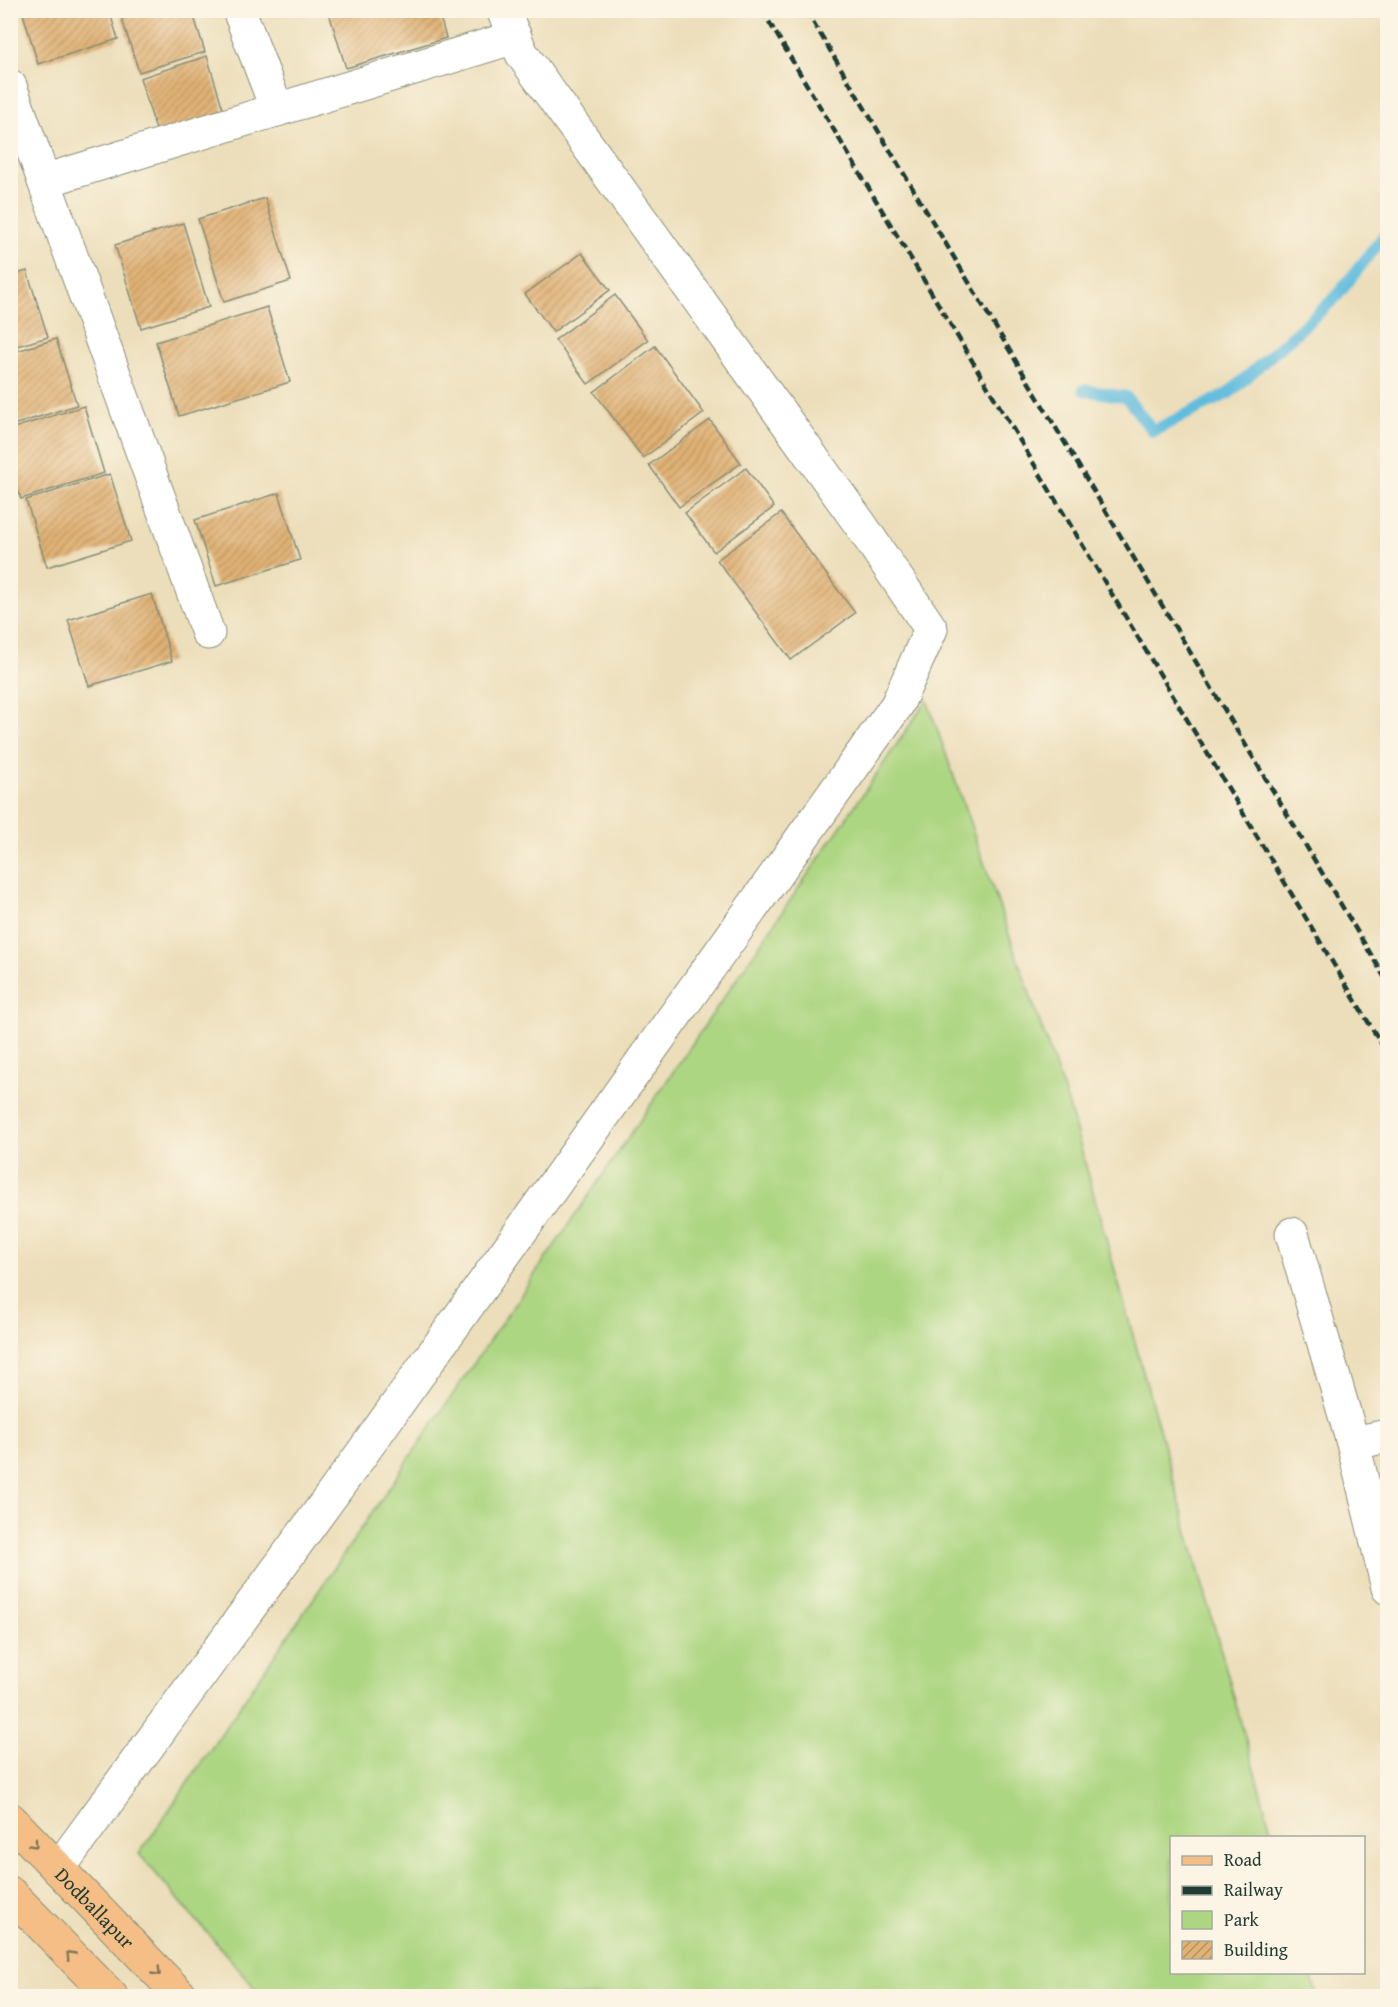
<svg xmlns="http://www.w3.org/2000/svg" width="1398" height="2007" font-family="'Gentium Book Plus',serif">
<style>
.green{fill:#add682;stroke:#668a5b;stroke-width:1.5}
.lines{fill:none;stroke-linecap:round;stroke-linejoin:round}
.stream{stroke:#60bcde;stroke-width:12}
.building{fill:url(#building-hatch)}
.street-casing{stroke:#868e77;stroke-width:35}
.primary-casing{stroke:#868e77;stroke-width:35}
.street{stroke:#fff;stroke-width:33}
.primary{stroke:#f6be87;stroke-width:33}
.rail{stroke:#1f3d34;stroke-width:4.5;stroke-dasharray:9 4.5;stroke-linecap:butt}
.oneway{stroke:#807759}
.labels{text-anchor:middle;dominant-baseline:central;stroke-width:6;stroke-linejoin:round;paint-order:stroke}
.street-label{font-size:20px;fill:#1f3d34;stroke:#fcf5e5}
</style>
<defs>
<pattern id="building-hatch" width="6" height="6" patternUnits="userSpaceOnUse" patternTransform="scale(1.5)"><rect width="6" height="6" fill="#e1b276"/><path d="M-1 1l2-2M0 6l6-6M5 7l2-2" fill="none" stroke="#b69262"/></pattern>
</defs>
<rect width="100%" height="100%" fill="#fcf5e5"/>
<filter id="ink" filterUnits="userSpaceOnUse"><feTurbulence type="fractalNoise" baseFrequency=".0167" numOctaves="2"/><feDisplacementMap in="SourceGraphic" scale="12" xChannelSelector="R" yChannelSelector="G"/><feConvolveMatrix kernelMatrix="1 2 1 2 8 2 1 2 1" color-interpolation-filters="sRGB"/></filter>
<filter id="wash" filterUnits="userSpaceOnUse"><feTurbulence type="fractalNoise" baseFrequency=".008" numOctaves="4" result="noise"/><feDisplacementMap in="SourceGraphic" scale="24" xChannelSelector="R" yChannelSelector="G"/><feGaussianBlur stdDeviation="1.35" result="paint"/><feColorMatrix in="noise" values="0 0 0 0 0 0 0 0 0 0 0 0 0 0 0 0 0 1.4 0 .05"/><feComposite in="paint" operator="in"/></filter>
<g filter="url(#wash)">
<rect width="100%" height="100%" fill="#ecdeba"/>
<polygon class="green" points="927,700 1069,1106 1273,1837 1172,1838 1172,1972 1311,1973 1317,1996 262,1996 139,1854"/>
<g class="lines">
<polyline class="stream" points="1084,390 1126,397 1153,431 1229,393 1336,297 1388,231"/>
</g>
<g id="blocks">
<g class="building">
<polygon points="22,10 109,10 118,39 38,64"/>
<polygon points="119,10 192,10 205,52 139,72"/>
<polygon points="328,10 438,10 446,38 346,68"/>
<polygon points="207,56 226,119 159,139 140,78"/>
<polygon points="265,198 291,281 224,302 198,219"/>
<polygon points="183,223 209,307 141,328 115,245"/>
<polygon points="582,253 610,290 553,332 525,294"/>
<polygon points="27,271 48,337 10,348 10,276"/>
<polygon points="615,295 648,340 588,384 555,340"/>
<polygon points="267,307 290,382 179,416 156,342"/>
<polygon points="56,339 77,405 10,426 10,353"/>
<polygon points="655,346 704,413 643,458 594,392"/>
<polygon points="84,406 104,473 21,499 10,465 10,429"/>
<polygon points="710,420 741,463 679,507 649,465"/>
<polygon points="746,468 774,507 714,552 685,513"/>
<polygon points="110,474 131,541 47,567 26,500"/>
<polygon points="279,493 300,560 216,586 195,520"/>
<polygon points="781,513 855,613 791,660 717,560"/>
<polygon points="152,594 172,661 89,686 68,620"/>
</g>
</g>
</g>
<g filter="url(#ink)">
<use href="#blocks" fill-opacity="0" stroke="#868e77" stroke-width="1.5"/>
<g class="lines">
<g class="street-casing">
<g id="street">
<polyline points="239,10 277,110"/>
<polyline points="10,86 44,181"/>
<polyline points="208,633 44,181 515,37"/>
<polyline points="1292,1234 1353,1443 1388,1588"/>
<polyline points="1353,1443 1388,1436"/>
<polyline points="58,1869 353,1466 897,705 931,629 860,524 522,54 503,10"/>
</g>
</g>
<g class="primary-casing">
<g id="primary">
<path id="s1" d="M10,1819L181,1996"/>
<polyline points="10,1893 111,1996"/>
</g>
</g>
<use href="#street" class="street"/>
<use href="#primary" class="primary"/>
<g class="rail">
<polyline points="762,10 1388,1055"/>
<polyline points="806,10 1388,983"/>
</g>
</g>
<defs><path id="oneway-chevron" d="M-2-3.5L2.5 0L-2 3.5" fill="none" stroke-width="1.6" stroke-linecap="round" stroke-linejoin="round" transform="scale(1.5)"/></defs>
<g class="oneway">
<use href="#oneway-chevron" transform="translate(34 1844) rotate(47)"/>
<use href="#oneway-chevron" transform="translate(70 1955) rotate(-134)"/>
<use href="#oneway-chevron" transform="translate(157 1972) rotate(46)"/>
</g>
</g>
<g class="labels">
<g class="street-label">
<text stroke="none"><textPath href="#s1" startOffset="123">Dodballapur</textPath></text>
</g>
</g>
<rect width="1398" height="2007" fill="none" stroke="#fcf5e5" stroke-width="36"/>
<rect x="1170" y="1836" width="195" height="138" fill="#fcf5e5" stroke="#a4ab9e" stroke-width="1.5"/>
<rect x="1182" y="1856" width="30" height="9" fill="#f6be87" stroke="#a4ab9e" stroke-width="1.5"/>
<text x="1224" y="1866" font-size="18" fill="#1f3d34">Road</text>
<rect x="1182" y="1886" width="30" height="9" fill="#1f3d34" stroke="#a4ab9e" stroke-width="1.5"/>
<text x="1224" y="1896" font-size="18" fill="#1f3d34">Railway</text>
<rect x="1182" y="1911" width="30" height="18" fill="#add682" stroke="#a4ab9e" stroke-width="1.5"/>
<text x="1224" y="1926" font-size="18" fill="#1f3d34">Park</text>
<rect x="1182" y="1941" width="30" height="18" fill="url(#building-hatch)" stroke="#a4ab9e" stroke-width="1.5"/>
<text x="1224" y="1956" font-size="18" fill="#1f3d34">Building</text>
</svg>
